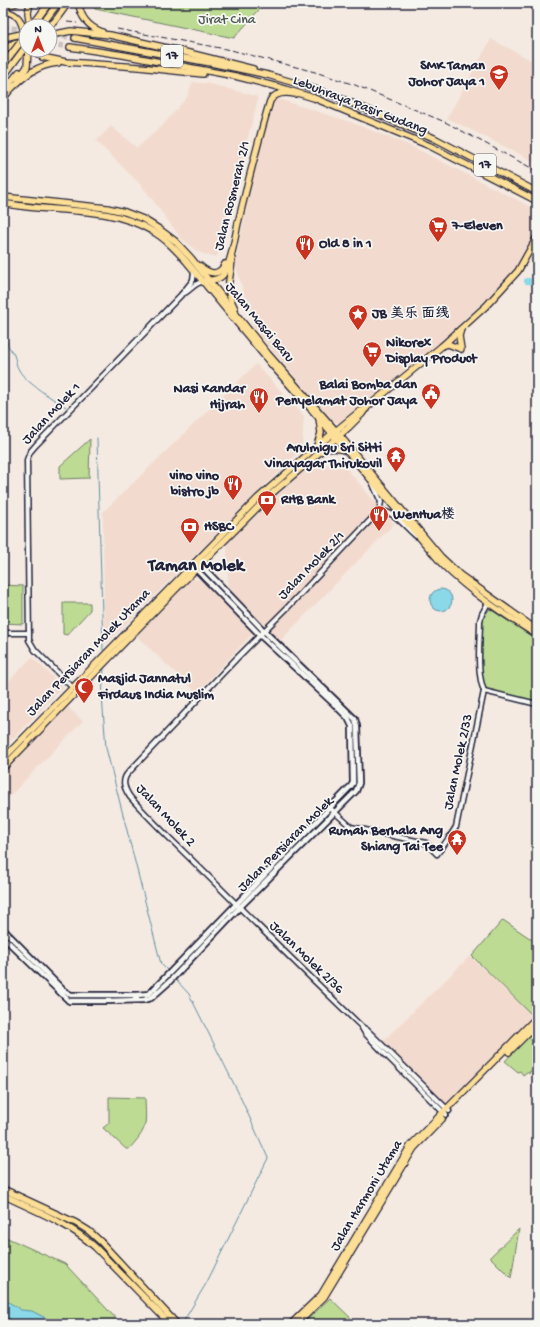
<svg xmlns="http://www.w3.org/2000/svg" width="540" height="1327" font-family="'Gochi Hand','LXGW WenKai TC',sans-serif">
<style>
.built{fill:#f2dbce}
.green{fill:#bddb93;stroke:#707e67}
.water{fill:#8ad8e8;stroke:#608fa3}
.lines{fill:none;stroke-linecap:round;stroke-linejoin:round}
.stream{stroke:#608fa3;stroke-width:1}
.river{stroke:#8ad8e8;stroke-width:6}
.trunk-tunnel{stroke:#cac2c1;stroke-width:5.5;stroke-dasharray:5.5 3;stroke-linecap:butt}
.tertiary-casing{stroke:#22223b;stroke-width:7}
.secondary-casing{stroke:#22223b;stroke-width:8}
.primary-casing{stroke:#22223b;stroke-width:8}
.trunk-casing{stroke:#22223b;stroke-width:8}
.tertiary{stroke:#f6f6f2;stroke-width:4}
.secondary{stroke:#f6f6f2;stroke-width:4.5}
.primary{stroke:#fcde96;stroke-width:5.5}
.trunk{stroke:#fcde96;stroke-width:5.5}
.rail{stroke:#22223b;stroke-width:1;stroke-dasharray:6 3;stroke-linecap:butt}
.trunk-bridge-casing{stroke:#22223b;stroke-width:8;stroke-linecap:butt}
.trunk-bridge{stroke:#fcde96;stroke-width:5.5}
.labels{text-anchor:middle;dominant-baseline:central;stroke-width:3.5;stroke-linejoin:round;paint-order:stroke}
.shield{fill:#f6f6f2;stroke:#626272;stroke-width:1}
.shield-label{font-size:13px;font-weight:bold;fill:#22223b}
.park-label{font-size:14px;fill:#505a55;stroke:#f6f6f2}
.poi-label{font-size:14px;font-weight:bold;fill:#22223b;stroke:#f6f6f2;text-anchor:start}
.street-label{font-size:14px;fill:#22223b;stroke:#f6f6f2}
.district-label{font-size:18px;font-weight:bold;fill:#22223b;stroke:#f6f6f2}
</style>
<rect width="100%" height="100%" fill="#f4eae2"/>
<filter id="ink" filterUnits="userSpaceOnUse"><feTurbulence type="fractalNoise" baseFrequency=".025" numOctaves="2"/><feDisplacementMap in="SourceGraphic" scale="8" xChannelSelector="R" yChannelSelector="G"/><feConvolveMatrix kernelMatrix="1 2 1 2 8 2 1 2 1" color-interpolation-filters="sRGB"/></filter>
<g filter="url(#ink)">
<g class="built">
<polygon points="491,39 537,63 537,163 447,118"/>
<polygon points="193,82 210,84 256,96 258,99 230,206 219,251 217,256 212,257 198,252 181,238 142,186 96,141 111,126 137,148 162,126 187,97"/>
<polygon points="276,98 350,122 411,146 537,210 537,228 518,266 508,278 440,343 342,423 333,422 254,329 235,263 251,185 272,101"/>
<polygon points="256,364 304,416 302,449 104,646 103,512"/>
<polygon points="314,462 346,468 394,524 280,641 228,589 227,542"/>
<polygon points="191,579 201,580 253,633 197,693 135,635"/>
<polygon points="32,657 63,687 3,749 3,687"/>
<polygon points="67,706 83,721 3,803 3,771"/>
<polygon points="470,956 533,1016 446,1106 382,1042"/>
</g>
<g class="green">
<polygon points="90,3 265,3 234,38 95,9"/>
<polygon points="90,439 89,478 60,479 60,466"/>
<polygon points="3,585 23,586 23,624 3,623"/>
<polygon points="63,603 90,603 90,610 67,635 63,634"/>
<polygon points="490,609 537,640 537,702 488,691 484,684 481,669 483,617"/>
<polygon points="503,920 537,943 537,1013 530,1013 472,956"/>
<polygon points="532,1033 537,1038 537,1074 530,1071 529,1074 527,1072 523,1075 520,1071 518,1072 505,1061"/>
<path d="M109,1097L145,1098C146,1126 148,1128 129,1149H126L103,1128L109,1123Z"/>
<polygon points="519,1229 511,1278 490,1257"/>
<polygon points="3,1236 65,1264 121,1324 3,1324"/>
<polygon points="330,1298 357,1324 303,1324"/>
</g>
<g class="water">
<circle cx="441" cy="600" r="11"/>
<polygon points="3,1297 4,1299 21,1310 32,1311 57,1324 17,1324 9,1318 3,1319"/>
</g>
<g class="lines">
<g class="stream">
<path d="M3,333L6,335C8,348 8,345 14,355C16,360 16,366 19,370C25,382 54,400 66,407"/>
<polyline points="97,438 103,650"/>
<polyline points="104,668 102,696 106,748 161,964 169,972"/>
<polyline points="175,979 189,994 238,1092 268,1158 207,1282 182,1324"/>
</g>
<polyline class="river" points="527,281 537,282"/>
<g class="trunk-tunnel">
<polyline points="3,27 26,30"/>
<polyline points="54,35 75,38"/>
<polyline points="50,44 70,47"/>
</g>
<g class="tertiary-casing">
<g id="tertiary">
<path d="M182,294C190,292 194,282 203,282"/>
<path d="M372,482L381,502L379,511L288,607L236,659L129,772C121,780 124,788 130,797C153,823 179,847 204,872C256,924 309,976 362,1027L367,1030L449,1111"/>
<path d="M379,511C394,510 405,527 416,536"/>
<polyline points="3,633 29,633"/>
<polyline points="72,687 35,650 29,640 27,460 30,452 36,445 182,294 193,280 194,271"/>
<path d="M484,691C476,672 480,642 480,621L482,614L488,603"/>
<polyline points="484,691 537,704"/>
<polyline points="330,808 351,827 426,843 437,854 449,838 456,827 484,691"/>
<polyline points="362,1028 365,1033 385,1054 446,1115"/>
</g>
</g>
<g class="secondary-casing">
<g id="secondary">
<polyline points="3,929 64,991 71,995 137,995 149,994 351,786 353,783 352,726 348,718 332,702 260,635 194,567"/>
<polyline points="3,937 69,1001 106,1001 144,1000 151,998 169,982 239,908 356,791 359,783 357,726 355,719 264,631 198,562"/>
</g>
</g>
<g class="primary-casing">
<g id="primary">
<polyline points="3,197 107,208 125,212 143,219 159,229 175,241 191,258 268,354 336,431 441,557 460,575 537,630"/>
<path d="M3,203C53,214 107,204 152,231C165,238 176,250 186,261L272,365L319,418L443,565C471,593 504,614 537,635"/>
<path d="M232,259C231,282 223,285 235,309"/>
<path d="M200,266C209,274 219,277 225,264"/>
<path d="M206,281C212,279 218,281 223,275C231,265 235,237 238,223C248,182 258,141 270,101C275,92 285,92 295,94"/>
<polyline points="442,346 448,344 461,349 459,336 461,329"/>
<polyline points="317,445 321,433 319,418"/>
<path d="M322,450C332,447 338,448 347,451"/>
<polyline points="3,759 258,498 316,447 360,411 366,409"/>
<polyline points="3,768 175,590 269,496 348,428 362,414 366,408 442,346 486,306 518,271 537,237"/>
<polyline points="509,1052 537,1024"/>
<polyline points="3,1189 76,1223 89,1231 101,1242 177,1324"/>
<path d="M3,1195C35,1211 69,1223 95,1247L170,1324"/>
<polyline points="291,1324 321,1295 411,1145 537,1017"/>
<polyline points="297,1324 324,1297 414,1148 442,1119"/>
</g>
</g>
<g class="trunk-casing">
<g id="trunk">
<polyline points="30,3 28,13 30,26"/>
<path d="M79,3C80,17 89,27 102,32"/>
<polyline points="3,7 16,3"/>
<path d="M3,11C22,14 21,23 26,39"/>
<polyline points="49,26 55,21 68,3"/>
<polyline points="50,35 71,31 110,35 185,52 253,69"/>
<polyline points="3,38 26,33"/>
<polyline points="75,38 211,63 268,75 302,85 335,96 434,138 537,192"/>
<polyline points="70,47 123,55 235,76 278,87 314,98 430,146 537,201"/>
<polyline points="36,50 38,54 42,57 66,62 139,67 203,74"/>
<polyline points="3,51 14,43 24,41"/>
<polyline points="3,77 26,46"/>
<polyline points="18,79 27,67 28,50"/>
<path d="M10,90C24,76 37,65 58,63"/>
<polyline points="3,91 19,72"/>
<polyline points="3,99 12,87"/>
</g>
</g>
<use href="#tertiary" class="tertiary"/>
<use href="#secondary" class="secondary"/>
<use href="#primary" class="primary"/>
<use href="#trunk" class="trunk"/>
<g class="rail">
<polyline points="67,22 77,23"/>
<polyline points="117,29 231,50 315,72 355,85 445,122 537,171"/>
</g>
<g class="trunk-bridge-casing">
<g id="trunk-bridge">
<polyline points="32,26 49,3"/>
<polyline points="41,26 58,3"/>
<polyline points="3,65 26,35"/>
</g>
</g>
<use href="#trunk-bridge" class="trunk-bridge"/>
</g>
</g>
<defs>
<g id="school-pin" transform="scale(1)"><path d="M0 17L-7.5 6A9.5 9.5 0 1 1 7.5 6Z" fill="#c8321e" stroke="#f6f6f2"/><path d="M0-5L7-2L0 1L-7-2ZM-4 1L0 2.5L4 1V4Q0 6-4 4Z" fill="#fff"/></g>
<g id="supermarket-pin" transform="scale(1)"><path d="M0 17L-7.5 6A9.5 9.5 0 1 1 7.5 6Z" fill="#c8321e" stroke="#f6f6f2"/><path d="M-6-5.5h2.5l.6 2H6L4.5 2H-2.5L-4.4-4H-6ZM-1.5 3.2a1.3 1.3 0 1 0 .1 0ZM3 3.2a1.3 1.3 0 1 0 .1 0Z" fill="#fff"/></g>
<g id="restaurant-pin" transform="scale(1)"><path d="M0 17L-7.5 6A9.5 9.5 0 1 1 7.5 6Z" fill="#c8321e" stroke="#f6f6f2"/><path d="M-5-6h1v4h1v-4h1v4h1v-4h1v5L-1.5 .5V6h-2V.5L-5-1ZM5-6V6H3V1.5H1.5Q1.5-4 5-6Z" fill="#fff"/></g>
<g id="sight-pin" transform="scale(1)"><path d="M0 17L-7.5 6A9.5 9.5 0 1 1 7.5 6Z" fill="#c8321e" stroke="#f6f6f2"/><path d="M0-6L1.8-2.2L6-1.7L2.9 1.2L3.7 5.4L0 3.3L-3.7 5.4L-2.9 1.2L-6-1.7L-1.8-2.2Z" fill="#fff"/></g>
<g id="civic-pin" transform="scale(1)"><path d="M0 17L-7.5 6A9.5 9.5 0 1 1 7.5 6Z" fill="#c8321e" stroke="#f6f6f2"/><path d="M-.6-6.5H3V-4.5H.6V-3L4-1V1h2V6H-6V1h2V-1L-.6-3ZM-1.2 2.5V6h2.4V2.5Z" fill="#fff"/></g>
<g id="temple-pin" transform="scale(1)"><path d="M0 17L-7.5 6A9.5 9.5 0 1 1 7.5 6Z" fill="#c8321e" stroke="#f6f6f2"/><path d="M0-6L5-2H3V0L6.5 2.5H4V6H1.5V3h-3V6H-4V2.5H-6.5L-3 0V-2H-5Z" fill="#fff"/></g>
<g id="bank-pin" transform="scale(1)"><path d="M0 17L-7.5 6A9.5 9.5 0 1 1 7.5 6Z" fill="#c8321e" stroke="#f6f6f2"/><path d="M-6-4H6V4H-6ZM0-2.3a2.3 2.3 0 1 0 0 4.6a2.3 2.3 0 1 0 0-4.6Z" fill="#fff"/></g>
<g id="mosque-pin" transform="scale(1)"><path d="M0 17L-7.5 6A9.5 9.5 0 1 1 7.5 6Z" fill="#c8321e" stroke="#f6f6f2"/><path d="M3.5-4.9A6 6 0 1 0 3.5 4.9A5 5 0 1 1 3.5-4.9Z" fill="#fff"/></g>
</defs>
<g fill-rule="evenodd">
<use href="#school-pin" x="499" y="74"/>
<use href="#supermarket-pin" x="438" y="226"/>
<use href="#restaurant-pin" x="305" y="244"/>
<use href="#sight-pin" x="358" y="314"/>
<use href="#supermarket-pin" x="372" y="351"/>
<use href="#civic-pin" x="431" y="393"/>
<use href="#restaurant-pin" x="259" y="397"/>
<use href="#temple-pin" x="396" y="456"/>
<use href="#restaurant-pin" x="233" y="484"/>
<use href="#bank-pin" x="267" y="500"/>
<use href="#restaurant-pin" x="379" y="515"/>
<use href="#bank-pin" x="190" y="527"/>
<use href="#mosque-pin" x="84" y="687"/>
<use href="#temple-pin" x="457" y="839"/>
</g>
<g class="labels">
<g class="shield">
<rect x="161" y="45" width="22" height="22" rx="3"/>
<rect x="474" y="154" width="22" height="22" rx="3"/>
</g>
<g class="shield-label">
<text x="172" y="56">17</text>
<text x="485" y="165">17</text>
</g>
<g class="park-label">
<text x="227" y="20">Jirat Cina</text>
</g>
<g class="poi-label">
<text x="485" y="66" text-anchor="end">SMK Taman<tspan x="485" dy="16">Johor Jaya 1</tspan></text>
<text x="452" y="226">7-Eleven</text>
<text x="319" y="244">Old 8 in 1</text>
<text x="372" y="314">JB 美乐 面线</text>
<text x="386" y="343">Nikorex<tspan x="386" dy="16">Display Product</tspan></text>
<text x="417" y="385" text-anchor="end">Balai Bomba dan<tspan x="417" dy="16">Penyelamat Johor Jaya</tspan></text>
<text x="245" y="389" text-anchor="end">Nasi Kandar<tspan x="245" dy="16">Hijrah</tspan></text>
<text x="382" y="448" text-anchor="end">Arulmigu Sri Sitti<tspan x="382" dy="16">Vinayagar Thirukovil</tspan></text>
<text x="219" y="476" text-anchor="end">vino vino<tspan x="219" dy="16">bistro jb</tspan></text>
<text x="281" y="500">RHB Bank</text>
<text x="393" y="515">WenHua楼</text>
<text x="204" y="527">HSBC</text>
<text x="98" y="679">Masjid Jannatul<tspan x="98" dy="16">Firdaus India Muslim</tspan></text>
<text x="443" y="831" text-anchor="end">Rumah Berhala Ang<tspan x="443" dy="16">Shiang Tai Tee</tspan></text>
</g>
<g class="street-label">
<text transform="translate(360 106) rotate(21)">Lebuhraya Pasir Gudang</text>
<text transform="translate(233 196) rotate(-76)">Jalan Rosmerah 2/1</text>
<text transform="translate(259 323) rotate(50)">Jalan Masai Baru</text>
<text transform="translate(52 414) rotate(-47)">Jalan Molek 1</text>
<text transform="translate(312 566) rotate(-46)">Jalan Molek 2/1</text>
<text transform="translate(89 653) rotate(-46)">Jalan Persiaran Molek Utama</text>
<text transform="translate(459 762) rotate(-78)">Jalan Molek 2/33</text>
<text transform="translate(165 816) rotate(47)">Jalan Molek 2</text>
<text transform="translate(286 845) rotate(-45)">Jalan Persiaran Molek</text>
<text transform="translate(306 958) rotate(44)">Jalan Molek 2/36</text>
<text transform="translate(367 1196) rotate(-59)">Jalan Harmoni Utama</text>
</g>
<g class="district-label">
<text x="196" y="566">Taman Molek</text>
</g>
</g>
<rect width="540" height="1327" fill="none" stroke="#f6f6f2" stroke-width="16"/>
<rect x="8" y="8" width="524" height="1311" fill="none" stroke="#22223b" stroke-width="1.5" filter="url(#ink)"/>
<g transform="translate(38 38)"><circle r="19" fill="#f6f6f2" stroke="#a1a1a9"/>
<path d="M0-3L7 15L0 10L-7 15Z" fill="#c8321e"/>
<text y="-6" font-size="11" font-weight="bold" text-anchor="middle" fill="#22223b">N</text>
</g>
</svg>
